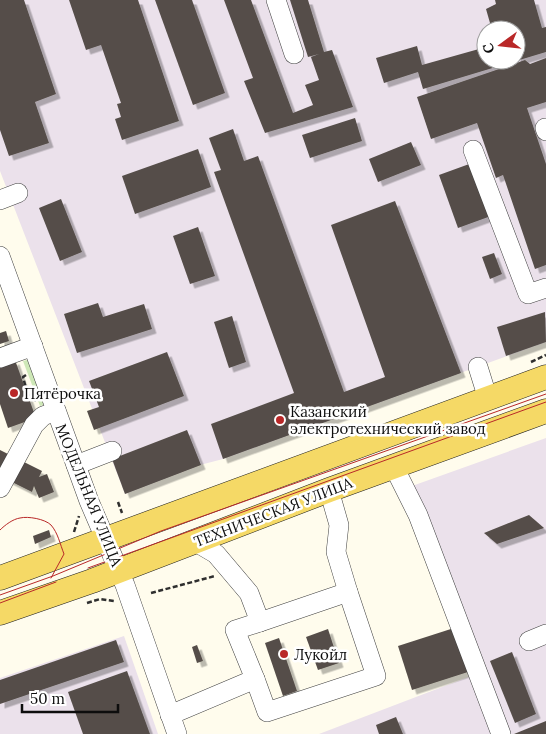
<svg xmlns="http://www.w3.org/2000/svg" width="546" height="734" font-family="Lora,serif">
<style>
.industrial{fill:#ebe1eb;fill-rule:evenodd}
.green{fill:#cee8b7}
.building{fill:#554e49;filter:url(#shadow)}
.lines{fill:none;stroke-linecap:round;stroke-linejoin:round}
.minor-casing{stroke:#404040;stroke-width:20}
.major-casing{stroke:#1e1e1e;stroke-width:25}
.path{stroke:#2f2f2f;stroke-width:2.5;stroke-dasharray:5 2.5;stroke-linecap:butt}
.minor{stroke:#fff;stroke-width:19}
.major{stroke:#f5d966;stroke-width:24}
.tram{stroke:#b92828;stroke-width:1}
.poi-dot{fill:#b92828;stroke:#fff;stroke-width:2}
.labels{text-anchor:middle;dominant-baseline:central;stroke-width:5;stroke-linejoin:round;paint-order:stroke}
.poi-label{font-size:15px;fill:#0d0d0d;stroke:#fff;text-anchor:start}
.street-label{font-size:15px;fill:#0d0d0d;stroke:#fff}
</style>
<defs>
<filter id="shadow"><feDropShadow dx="4.5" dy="4.5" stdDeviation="0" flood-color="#0004"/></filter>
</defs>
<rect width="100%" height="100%" fill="#fffced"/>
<g class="industrial">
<path d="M0,0H546V342L223,459L200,465L125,494L0,171ZM486,30H516V60H486Z"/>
<polygon points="546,438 546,734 319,734 471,676 398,491"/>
<polygon points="124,636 158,734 0,734 0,678"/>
</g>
<polygon class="green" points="27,360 32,362 43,393 43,405 40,406 23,361"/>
<g class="building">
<polygon points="0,0 24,0 56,94 35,102 49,143 9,156 0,130"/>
<polygon points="69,0 138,0 179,121 122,140 115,119 121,117 117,104 121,103 101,45 86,50"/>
<polygon points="155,0 192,0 225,93 193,105"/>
<polygon points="224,0 251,0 293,113 313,105 305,85 319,80 311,57 319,54 308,57 290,0 308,0 324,52 332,50 353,107 265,133 244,81 253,78"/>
<polygon points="495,0 534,0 542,28 546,27 546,52 423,89 418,72 384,83 376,58 417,46 422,65 486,47 486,60 516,60 516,30 492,30 486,9 496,4"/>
<polygon points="546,58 546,102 527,108 546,164 546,265 535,269 503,175 496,178 477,123 431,139 417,97 525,60 530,64"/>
<polygon points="355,118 362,141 310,158 302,135"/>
<polygon points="233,129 244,161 258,156 344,392 385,377 331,225 395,201 461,373 223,459 211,424 294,393 214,172 221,170 209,138"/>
<polygon points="411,142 421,165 378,182 369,159"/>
<polygon points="198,149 211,187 135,214 122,176"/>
<polygon points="472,163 491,216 458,228 439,175"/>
<polygon points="61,199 82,252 60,261 39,208"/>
<polygon points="198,227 215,276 190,284 173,236"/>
<polygon points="494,253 502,274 490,279 482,257"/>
<polygon points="98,303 103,317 144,304 152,329 77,353 64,314"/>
<polygon points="545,312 546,342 506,356 497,327"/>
<polygon points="232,316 246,362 229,368 214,322"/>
<polygon points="6,331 9,341 0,344 0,333"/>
<polygon points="167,352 184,396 94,430 87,411 99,407 89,381"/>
<polygon points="15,360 36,418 8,428 0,404 0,365"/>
<polygon points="187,430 201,465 125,494 112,459"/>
<polygon points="0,450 42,471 39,477 47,474 54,492 39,498 34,486 32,492 0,476"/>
<polygon points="529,515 544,528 497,544 484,533"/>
<polygon points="49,530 51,537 35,544 33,536"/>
<polygon points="454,628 468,672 412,690 398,646"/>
<polygon points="328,629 339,663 318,670 306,637"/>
<polygon points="279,638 297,691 283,696 265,643"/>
<polygon points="116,640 124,662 0,704 0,680"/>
<polygon points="197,645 203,661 197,663 192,647"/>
<polygon points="512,652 536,714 515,723 490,661"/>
<polygon points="127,671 150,734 83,734 68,692"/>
<polygon points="396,717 403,734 379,734 376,725"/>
<polygon points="546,721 546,734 514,734"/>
</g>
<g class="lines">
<g class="minor-casing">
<g id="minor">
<polyline points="276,0 294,54"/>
<polyline points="545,128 546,131"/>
<polyline points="473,150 528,294 546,288"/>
<polyline points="0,200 18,193"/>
<polyline points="0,256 89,501 125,585 177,734"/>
<polyline points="0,358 33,346"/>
<polyline points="478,367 488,399"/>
<polyline points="76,465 112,451"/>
<polyline points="394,467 418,515 501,734"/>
<polyline points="0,488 34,425 43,416 56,411"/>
<polyline points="194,541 216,554 249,593 260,622 348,592 336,552 339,525 329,490"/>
<polyline points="529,641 546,634"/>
<polyline points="255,679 267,712 376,676 348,592"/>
<polyline points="170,715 255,679 235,630 260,622"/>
</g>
</g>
<g class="major-casing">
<g id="major">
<polyline points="0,578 546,377"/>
<polyline points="0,613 92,581 329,490 546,411"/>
</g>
</g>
<g class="path">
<polyline points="531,362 546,355"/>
<polyline points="26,375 23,377 27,392 36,401"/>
<polyline points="118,502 122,513"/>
<polyline points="74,532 79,516"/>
<polyline points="151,593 215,576"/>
<polyline points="87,603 100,599 114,601"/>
</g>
<use href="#minor" class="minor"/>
<use href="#major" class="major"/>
<g class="tram">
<path d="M0,530C5,525 13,519 20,518C28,516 45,519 51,525C58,533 60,544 64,554L51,578"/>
<polyline points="88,568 546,402"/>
<polyline points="0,595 53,576 161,531 546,394"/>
<polyline points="0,603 56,582"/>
</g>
</g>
<g class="poi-dot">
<circle cx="14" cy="393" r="5"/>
<circle cx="280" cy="420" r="5"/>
<circle cx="284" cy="654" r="5"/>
</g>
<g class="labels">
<g class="poi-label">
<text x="24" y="393">Пятёрочка</text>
<text x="290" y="411">Казанский<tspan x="290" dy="17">электротехнический завод</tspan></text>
<text x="294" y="654">Лукойл</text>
</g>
<g class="street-label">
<text transform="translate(89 495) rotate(68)">МОДЕЛЬНАЯ УЛИЦА</text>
<text transform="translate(273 512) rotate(-21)">ТЕХНИЧЕСКАЯ УЛИЦА</text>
</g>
</g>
<g transform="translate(501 45) rotate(255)"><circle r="24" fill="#ffffff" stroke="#9e9e9e"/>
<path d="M0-4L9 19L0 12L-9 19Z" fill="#b92828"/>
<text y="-8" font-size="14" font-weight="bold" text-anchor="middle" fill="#0d0d0d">С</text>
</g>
<path d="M22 704v8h96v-8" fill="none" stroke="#0d0d0d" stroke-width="2.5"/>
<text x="30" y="704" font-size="15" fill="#0d0d0d" stroke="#ffffff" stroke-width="4" paint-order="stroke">50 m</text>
</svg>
